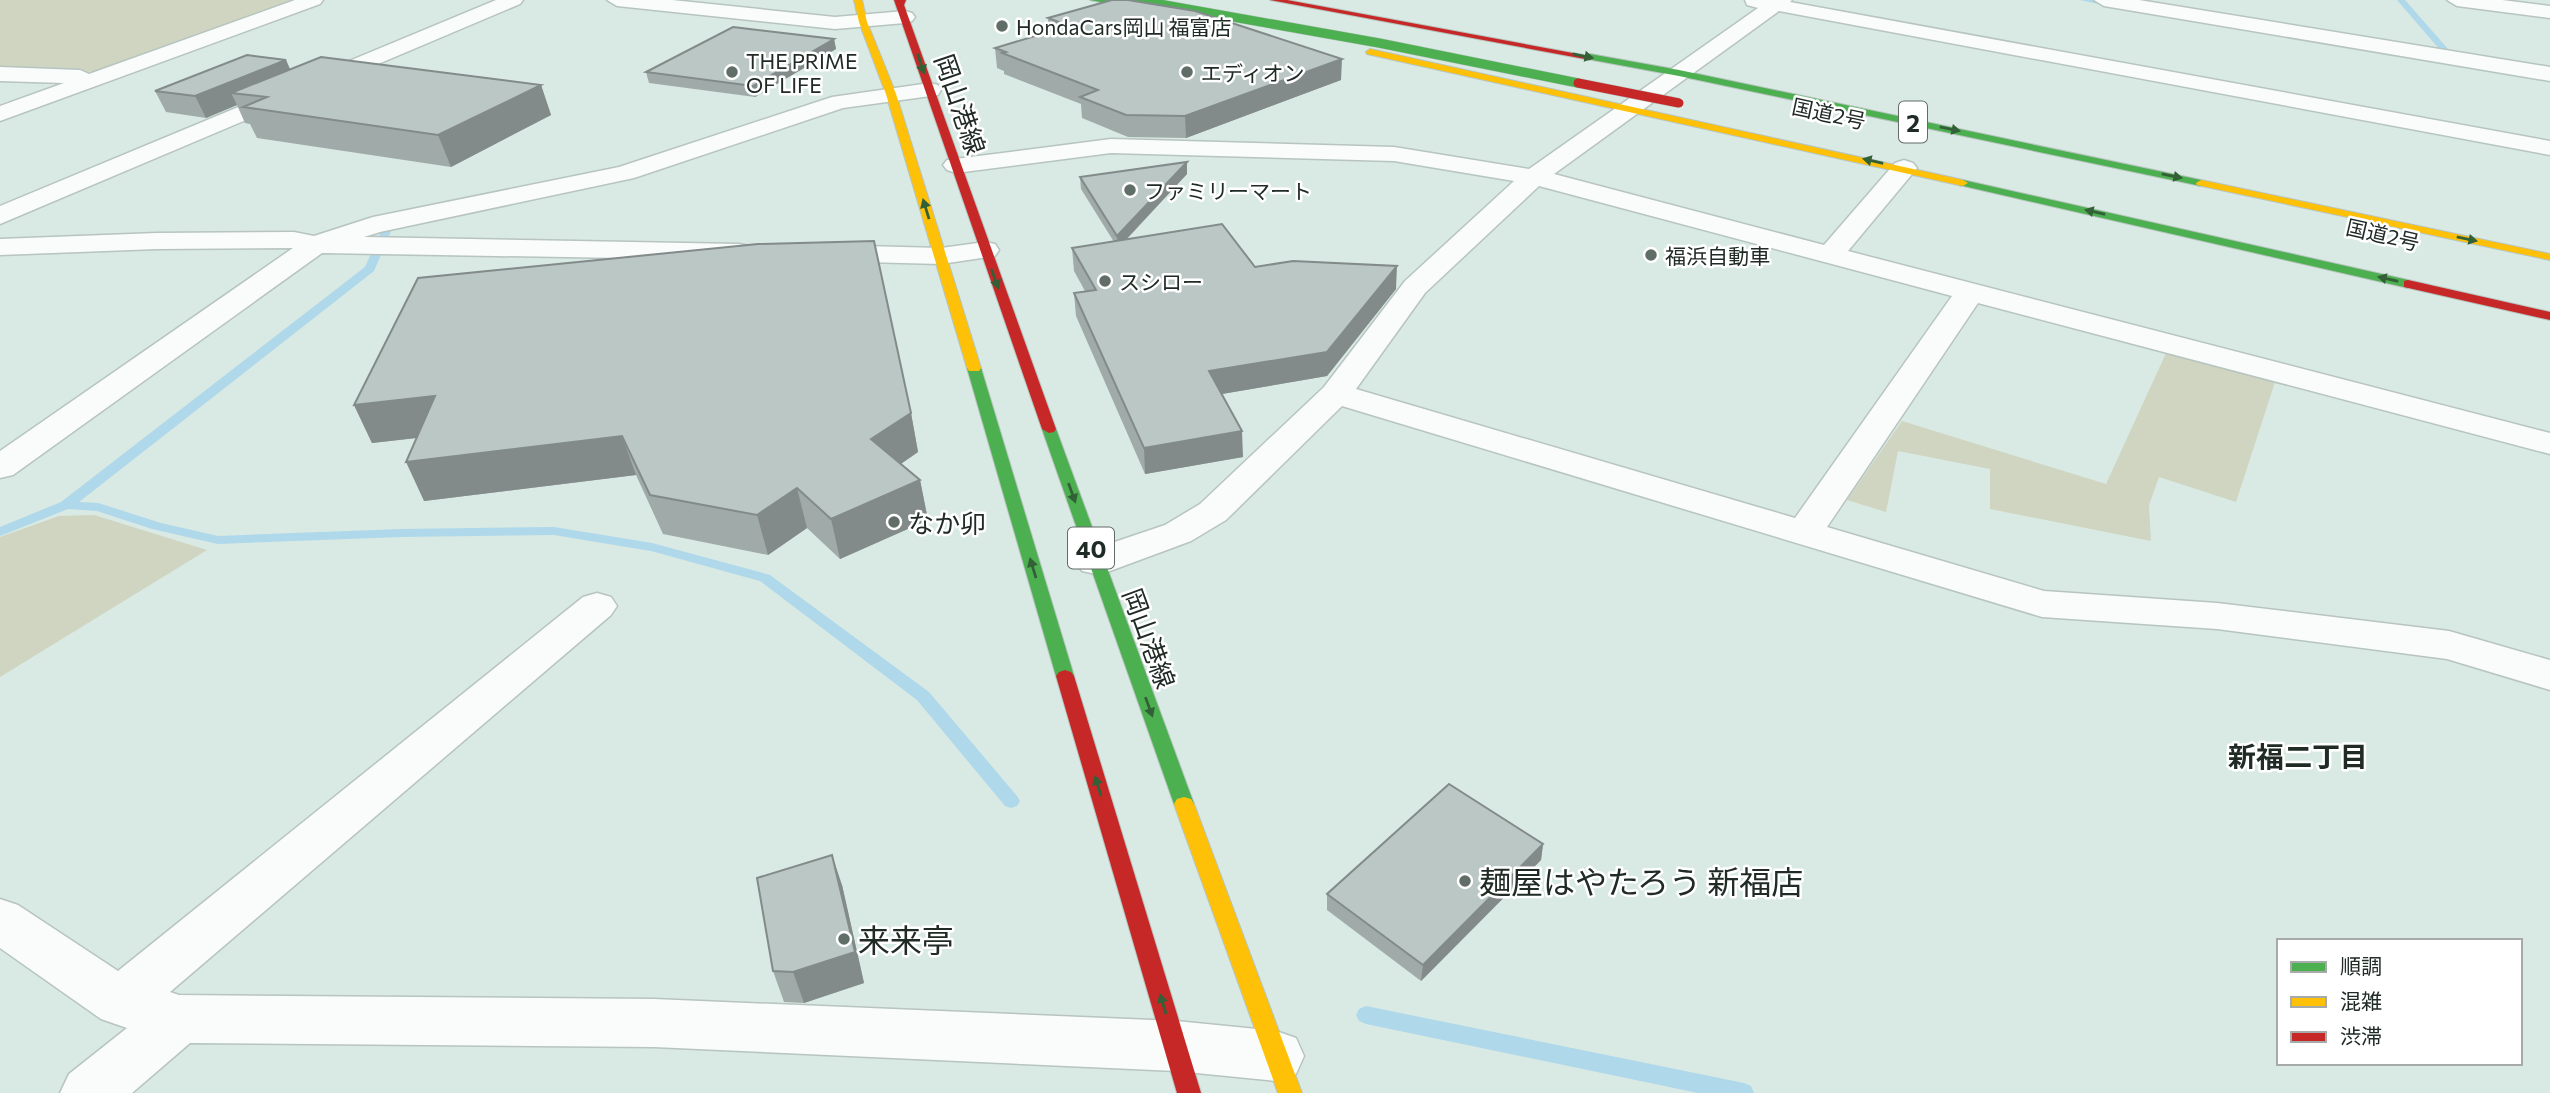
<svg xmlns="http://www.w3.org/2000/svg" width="2550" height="1093" font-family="Commissioner,'Noto Sans JP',sans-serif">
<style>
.green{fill:#cfd5c1}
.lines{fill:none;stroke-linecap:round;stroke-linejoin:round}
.stream{fill:#afd8eb;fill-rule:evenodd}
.street-casing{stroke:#b7c4bf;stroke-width:3}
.fast-casing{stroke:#b7c4bf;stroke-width:2}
.slow-casing{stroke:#b7c4bf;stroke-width:2}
.jam-casing{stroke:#b7c4bf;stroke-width:2}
.street{fill:#f9fcfb;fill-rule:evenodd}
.fast{fill:#4caf50;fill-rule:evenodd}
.slow{fill:#ffc107;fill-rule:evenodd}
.jam{fill:#c62828;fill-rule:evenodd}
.fast-bridge-casing{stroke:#b7c4bf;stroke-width:10;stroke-linecap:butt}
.jam-bridge-casing{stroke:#b7c4bf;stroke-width:10;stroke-linecap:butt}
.fast-bridge{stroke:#4caf50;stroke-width:9}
.jam-bridge{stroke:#c62828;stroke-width:9}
.wall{fill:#a0aba9}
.shaded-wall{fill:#828b8a}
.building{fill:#bac7c5;stroke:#828b8a;stroke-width:2}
.oneway{fill:#326037}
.poi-dot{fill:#616e68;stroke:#fff;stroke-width:2.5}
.labels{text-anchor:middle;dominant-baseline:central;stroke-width:5;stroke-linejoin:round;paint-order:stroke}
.far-poi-label{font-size:21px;fill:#202b26;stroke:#fff;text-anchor:start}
.far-street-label{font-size:21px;fill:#202b26;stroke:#fff}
.shield{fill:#fff;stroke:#636b67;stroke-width:2}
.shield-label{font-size:24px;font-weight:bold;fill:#202b26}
.street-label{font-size:26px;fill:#202b26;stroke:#fff}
.poi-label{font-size:26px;fill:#202b26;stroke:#fff;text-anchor:start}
.neighbourhood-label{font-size:28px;font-weight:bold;fill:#202b26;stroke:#fff}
.near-poi-label{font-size:32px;fill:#202b26;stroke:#fff;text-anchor:start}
</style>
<rect width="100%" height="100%" fill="#d9e9e3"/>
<g class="green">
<polygon points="0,0 301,0 113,69 88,72 0,69"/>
<polygon points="2167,351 2275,382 2236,502 2159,477 2149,505 2151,541 1990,509 1990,469 1898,451 1886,512 1847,500 1902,421 2106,484"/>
<polygon points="94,515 207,550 0,677 0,537 59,516"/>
</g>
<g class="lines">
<g class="stream">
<polygon points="2080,0 2096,0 2121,6 2117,8"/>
<polygon points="2397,0 2405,0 2448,49 2446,62 2440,62 2441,51"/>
<polygon points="388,224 393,227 374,271 79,502 98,503 161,523 218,536 401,529 554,527 652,543 770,575 929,692 1017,796 1020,801 1017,806 1011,808 1005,806 917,700 760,581 651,551 554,535 401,537 218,544 152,529 97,511 68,509 0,536 0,527 61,502 365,267 383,227"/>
<polygon points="1366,1006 1744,1083 1751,1086 1754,1093 1698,1093 1366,1024 1359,1021 1356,1015 1359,1009"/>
</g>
<g class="street-casing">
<g id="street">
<polygon points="295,0 323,0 320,4 0,121 0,106 64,83 0,81 0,67 80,70 89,74"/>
<polygon points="496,0 523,0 520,4 0,224 0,206"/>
<polygon points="607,0 672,0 835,17 905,11 912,13 915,17 912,21 905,23 835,29 617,6"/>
<path d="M1792,0L1790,2L2550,141V155L1779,11L1554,174L1824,245L1895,163L1904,160L1913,163L1917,168L1913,173L1848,251L2550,433V454L1978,303L1827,527L2044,591L2217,603L2449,631L2550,660V690L2447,659L2217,629L2042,617L1342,406L1226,520L1191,541L1110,571L1096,574L1082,571L1076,562L1082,553L1165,525L1200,504L1324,387L1405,281L1514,181L1394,161L1111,153L956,173L947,170L943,165L947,160L1111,139L1394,147L1529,169L1758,8L1747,5L1745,0ZM1539,186L1952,296L1795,518L1356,389L1425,293Z"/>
<polygon points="2094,0 2139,0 2550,67 2550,81 2104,6"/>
<polygon points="2447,0 2502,0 2550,6 2550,18 2457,6"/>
<polygon points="930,83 938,85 941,90 938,95 843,108 634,178 380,232 364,237 739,244 749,246 753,252 749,258 739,260 322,253 13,475 0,478 0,451 293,248 157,249 0,255 0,239 157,233 294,232 314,236 373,217 619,167 832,97"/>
<polygon points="985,242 995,244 999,250 995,256 941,264 824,261 814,259 810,253 814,247 824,245 941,248"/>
<polygon points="597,593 611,597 617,606 611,615 170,992 179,995 654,999 1176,1021 1276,1031 1296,1038 1304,1056 1296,1074 1276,1081 1176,1071 654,1047 190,1043 132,1093 60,1093 69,1074 127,1028 101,1019 0,948 0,899 18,905 118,971 583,597"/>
</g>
</g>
<g class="fast-casing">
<g id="fast">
<polygon points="1090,0 1108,0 1161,11 1157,13"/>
<polygon points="1590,54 1679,70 2201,180 2206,183 2201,186 1679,76 1587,59 1587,55"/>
<polygon points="1963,180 2408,280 2414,284 2408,288 1959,185 1958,183"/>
<polygon points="974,364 981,368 1074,676 1071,680 1059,680 1056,676 967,368"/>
<polygon points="1049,425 1056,429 1194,804 1191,809 1184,811 1177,809 1174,804 1042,429"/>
</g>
</g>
<g class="slow-casing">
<g id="slow">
<polygon points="854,0 862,0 867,22 896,94 981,368 979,371 969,371 967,368 886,94 859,22"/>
<polygon points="1370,49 1963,180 1968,183 1963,186 1367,54 1366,52"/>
<polygon points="2201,180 2550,254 2550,260 2197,185 2196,183"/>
<polygon points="1184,797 1191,799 1194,804 1302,1093 1278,1093 1174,804 1177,799"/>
</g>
</g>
<g class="jam-casing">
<g id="jam">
<polygon points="894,0 906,0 904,5 1056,429 1054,432 1049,433 1042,429"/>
<polygon points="1270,0 1287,0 1594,57 1590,60"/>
<polygon points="2408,280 2550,312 2550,320 2404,287 2404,281"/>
<polygon points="1065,670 1071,672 1074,676 1201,1093 1177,1093 1056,676 1059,672"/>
</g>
</g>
<use href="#street" class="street"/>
<use href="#fast" class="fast"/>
<use href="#slow" class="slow"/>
<use href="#jam" class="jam"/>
<g class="fast-bridge-casing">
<polyline id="fast-bridge" points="1137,0 1379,43 1578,83"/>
</g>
<g class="jam-bridge-casing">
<polyline id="jam-bridge" points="1578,83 1679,103"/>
</g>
<use href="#fast-bridge" class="fast-bridge"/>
<use href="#jam-bridge" class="jam-bridge"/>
</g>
<g class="wall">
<polygon points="1048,18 1341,80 1186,138 1128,137 1082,118 1081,104 1004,74 1004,71 997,68 995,48 1049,32"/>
<polygon points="834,39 836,49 755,97 649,83 646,72"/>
<polygon points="286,60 290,69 541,85 551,115 451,167 257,138 250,124 245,123 237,105 206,118 166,112 155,91"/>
<polygon points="1187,162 1187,174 1126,240 1255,267 1396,289 1327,376 1222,394 1243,457 1145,474 1076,316 1074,293 1085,291 1074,271 1072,248 1114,242 1081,189 1080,177"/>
<polygon points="354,405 911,413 918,452 901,464 920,480 928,520 840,559 807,528 768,555 663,534 636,475 424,501 417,438 372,443"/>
<polygon points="1543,844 1541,860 1421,981 1327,910 1327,894"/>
<polygon points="842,885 864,983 804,1003 784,1002 773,971"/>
</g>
<g class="shaded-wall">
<polygon points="834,39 836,49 755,97 753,86"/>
<polygon points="1342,59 1341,80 1186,138 1185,116"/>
<polygon points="286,60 295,81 231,93 237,105 206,118 195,96"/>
<polygon points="541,85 551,115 451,167 438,135"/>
<polygon points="1187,162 1187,174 1118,248 1117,236"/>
<polygon points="1397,266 1396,289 1327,376 1210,396 1209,371"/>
<polygon points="435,396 451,434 372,443 354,405"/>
<polygon points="911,413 918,452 880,478 871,439"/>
<polygon points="1242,431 1243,457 1145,474 1144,448"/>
<polygon points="622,436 636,475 424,501 406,462"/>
<polygon points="920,480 928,520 840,559 831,519"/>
<polygon points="797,488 807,528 768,555 757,515"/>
<polygon points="1543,844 1541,860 1421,981 1423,965"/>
<polygon points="832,855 842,885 864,983 804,1003 793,972"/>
</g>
<g class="building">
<polygon points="1112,0 1128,0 1195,11 1342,59 1185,116 1126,115 1080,97 1098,90 1002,53 1006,52 995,48 1069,26 1048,18"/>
<polygon points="733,27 834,39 753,86 646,72"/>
<polygon points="247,55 286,60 195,96 155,91"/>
<polygon points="321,57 541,85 438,135 243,107 267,97 231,93"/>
<polygon points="1187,162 1117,236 1080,177"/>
<polygon points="1222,224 1255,267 1293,261 1397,266 1327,352 1209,371 1242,431 1144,448 1074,293 1096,290 1072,248"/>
<polygon points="874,241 911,413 871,439 920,480 831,519 797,488 757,515 650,495 622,436 406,462 435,396 354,405 418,278 758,244"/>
<polygon points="1449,784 1543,844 1423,965 1327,894"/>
<polygon points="832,855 855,952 793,972 773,971 757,878"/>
</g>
<defs><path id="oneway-solid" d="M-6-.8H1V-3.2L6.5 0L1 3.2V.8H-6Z" transform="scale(1.75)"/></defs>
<g class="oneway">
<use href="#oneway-solid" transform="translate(1583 56) rotate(11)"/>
<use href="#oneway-solid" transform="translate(921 64) rotate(71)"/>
<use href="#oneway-solid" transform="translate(1950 129) rotate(12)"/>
<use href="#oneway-solid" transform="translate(1873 161) rotate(-167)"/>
<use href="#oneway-solid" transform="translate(2172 176) rotate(12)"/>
<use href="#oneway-solid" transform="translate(926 209) rotate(-107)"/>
<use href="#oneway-solid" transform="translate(2095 212) rotate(-167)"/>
<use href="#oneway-solid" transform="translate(2467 239) rotate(12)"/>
<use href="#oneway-solid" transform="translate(995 279) rotate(70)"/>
<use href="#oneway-solid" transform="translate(2388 279) rotate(-167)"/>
<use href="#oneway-solid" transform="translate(1072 493) rotate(70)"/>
<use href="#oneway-solid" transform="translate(1033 568) rotate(-107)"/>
<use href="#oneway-solid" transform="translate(1149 707) rotate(70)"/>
<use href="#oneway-solid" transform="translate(1098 786) rotate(-107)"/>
<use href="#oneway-solid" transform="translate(1163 1004) rotate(-107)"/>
</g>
<g class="poi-dot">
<circle cx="1002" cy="26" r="7"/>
<circle cx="732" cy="72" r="7"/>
<circle cx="1187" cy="72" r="7"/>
<circle cx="1130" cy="190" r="7"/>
<circle cx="1651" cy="255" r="7"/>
<circle cx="1105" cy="281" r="7"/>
<circle cx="894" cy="522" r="7"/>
<circle cx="1465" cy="881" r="7"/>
<circle cx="844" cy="939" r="7"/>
</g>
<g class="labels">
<g class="far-poi-label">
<text x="1016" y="26">HondaCars岡山 福富店</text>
<text x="746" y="60">THE PRIME<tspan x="746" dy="24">OF LIFE</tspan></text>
<text x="1201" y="72">エディオン</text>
<text x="1144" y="190">ファミリーマート</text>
<text x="1665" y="255">福浜自動車</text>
<text x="1119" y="281">スシロー</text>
</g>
<g class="far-street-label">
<text transform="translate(1829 113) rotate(12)">国道2号</text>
<text transform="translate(2383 234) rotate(13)">国道2号</text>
</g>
<g class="shield">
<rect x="1899" y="101.5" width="28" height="41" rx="5"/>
<rect x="1068" y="527.5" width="46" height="41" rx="5"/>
</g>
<g class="shield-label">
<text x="1913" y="122">2</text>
<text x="1091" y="548">40</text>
</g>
<g class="street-label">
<text transform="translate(961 104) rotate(71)">岡山港線</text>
<text transform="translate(1150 638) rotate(70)">岡山港線</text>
</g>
<g class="poi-label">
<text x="908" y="522">なか卯</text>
</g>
<g class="neighbourhood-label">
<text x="2298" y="756">新福二丁目</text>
</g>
<g class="near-poi-label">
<text x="1479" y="881">麺屋はやたろう 新福店</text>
<text x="858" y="939">来来亭</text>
</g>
</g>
<rect x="2277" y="939" width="245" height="126" fill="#ffffff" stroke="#a6aaa8" stroke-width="2"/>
<rect x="2291" y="962" width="35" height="10" fill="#4caf50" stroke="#a6aaa8" stroke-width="2"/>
<text x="2340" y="974" font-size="21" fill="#202b26">順調</text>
<rect x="2291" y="997" width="35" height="10" fill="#ffc107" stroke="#a6aaa8" stroke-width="2"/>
<text x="2340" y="1009" font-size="21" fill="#202b26">混雑</text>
<rect x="2291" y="1032" width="35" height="10" fill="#c62828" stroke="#a6aaa8" stroke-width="2"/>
<text x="2340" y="1044" font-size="21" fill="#202b26">渋滞</text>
</svg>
